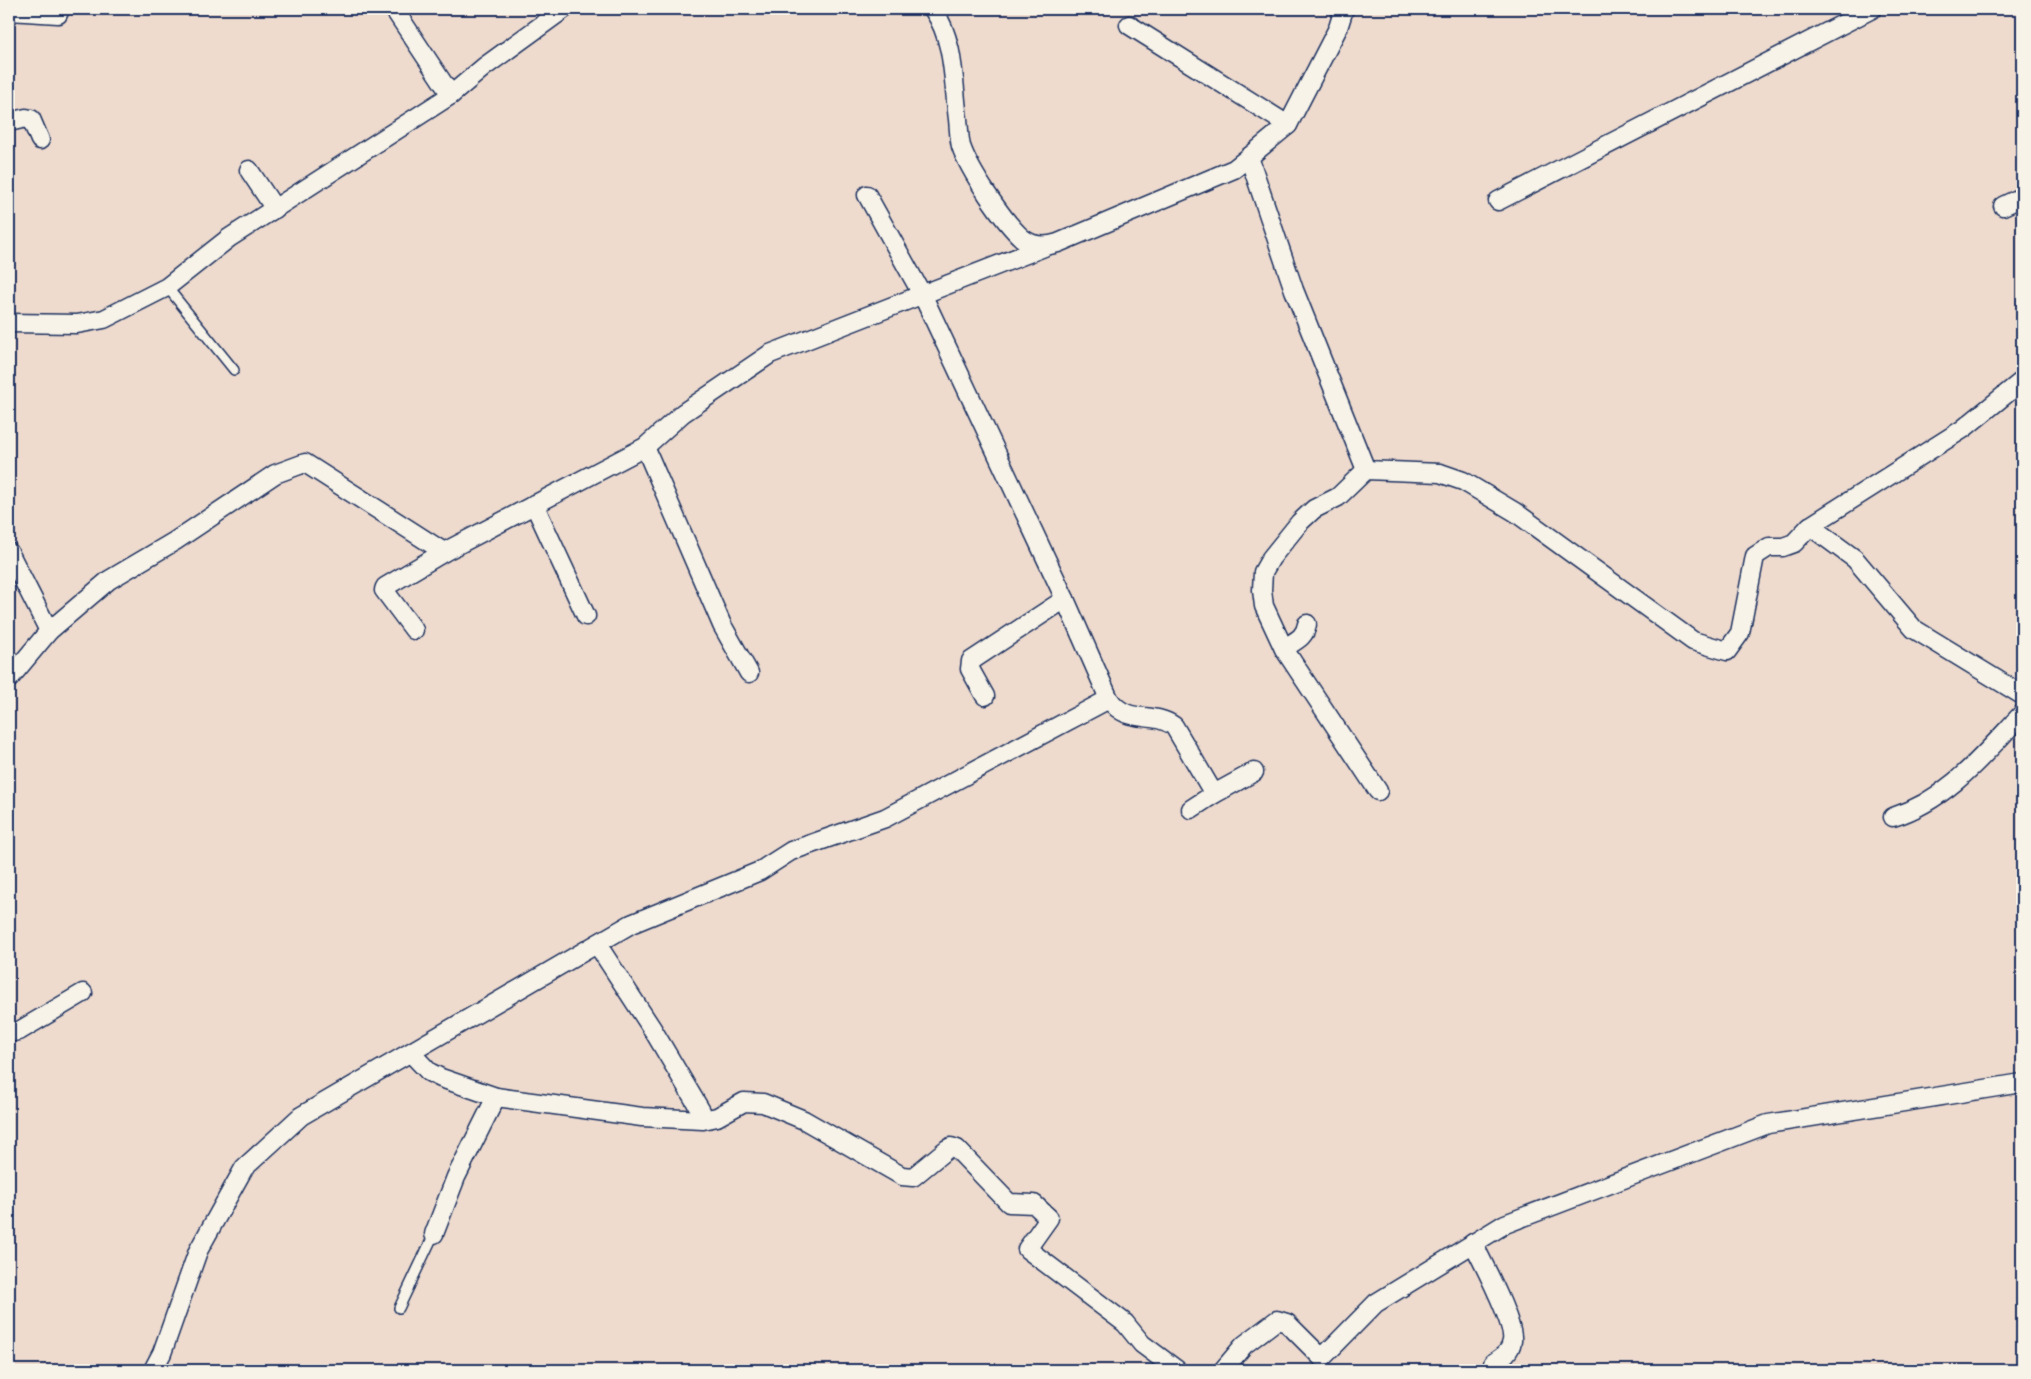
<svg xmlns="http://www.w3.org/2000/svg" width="2031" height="1379" font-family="'Playpen Sans',sans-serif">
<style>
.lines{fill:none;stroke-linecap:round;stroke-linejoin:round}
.service-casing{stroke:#1b2f5e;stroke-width:12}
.minor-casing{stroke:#1b2f5e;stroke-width:21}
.service{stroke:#f7f3e8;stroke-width:9}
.minor{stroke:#f7f3e8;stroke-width:18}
</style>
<rect width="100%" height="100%" fill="#eedbce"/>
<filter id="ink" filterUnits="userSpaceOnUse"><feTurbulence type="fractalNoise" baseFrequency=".02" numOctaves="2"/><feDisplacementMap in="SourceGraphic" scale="10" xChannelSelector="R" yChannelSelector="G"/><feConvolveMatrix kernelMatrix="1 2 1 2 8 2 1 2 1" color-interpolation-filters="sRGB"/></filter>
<g filter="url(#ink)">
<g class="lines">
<g class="service-casing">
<g id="service">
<polyline points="167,287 234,370"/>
<polyline points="399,1308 434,1234"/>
</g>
</g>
<g class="minor-casing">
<g id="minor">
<polyline points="394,9 451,95"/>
<path d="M933,9C955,41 953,82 958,119C959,128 959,138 961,146C969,170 1003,221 1022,238C1033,247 1046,247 1058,243L1234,169L1249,157L1288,125L1338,28L1344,9"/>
<polyline points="9,11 58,14 60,9"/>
<polyline points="1129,25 1288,125"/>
<polyline points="9,122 26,118 31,119 40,140"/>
<polyline points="1249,157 1294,290 1366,470 1440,473 1463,481 1515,512 1693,641 1727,651 1740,633 1755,556 1769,547 1783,547 1794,543 1810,526 1963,429 2022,381"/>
<polyline points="249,170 275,209"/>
<polyline points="867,195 923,296 1065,599 971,661 970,669 985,696"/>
<polyline points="1498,201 1872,9"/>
<polyline points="2003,206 2022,197"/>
<polyline points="9,323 77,324 104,319 167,287 229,238 451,95 484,67 564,9"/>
<polyline points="645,447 722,625 749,673"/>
<polyline points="1366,470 1338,497 1314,509 1300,522 1271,558 1263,572 1262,590 1264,606 1284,649 1378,791"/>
<polyline points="534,504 586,616"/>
<polyline points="1810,526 1855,559 1914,629 2022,695"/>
<polyline points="9,552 49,631"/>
<path d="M1065,599L1109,699C1128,726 1152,710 1174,726L1214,794L1254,772"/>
<polyline points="414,630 384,590 385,587 444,552"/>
<path d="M1284,648C1295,641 1305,638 1307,624"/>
<polyline points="9,679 49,631 109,580 175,541 275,474 305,463 444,552 645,447 683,413 770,354 1044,247"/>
<polyline points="1191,809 1214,794"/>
<path d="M1893,817C1948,800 1984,754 2022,714"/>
<polyline points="597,944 653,1030 701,1111"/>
<polyline points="9,1033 19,1031 83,993"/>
<polyline points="411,1053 429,1072 441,1078 496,1097 642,1117 703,1120 717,1117 744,1102 763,1103 804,1120 902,1176 913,1177 947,1149 951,1147 957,1149 1009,1203 1034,1204 1049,1218 1027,1249 1125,1323 1142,1344 1177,1370"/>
<polyline points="434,1234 456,1177 496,1097"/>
<path d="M1473,1243C1482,1261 1515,1324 1512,1341C1510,1353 1502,1357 1493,1363L1492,1370"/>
<polyline points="153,1370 162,1353 198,1251 244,1168 301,1116 631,924 760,871 791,851 885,818 1109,699"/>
<polyline points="1223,1370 1244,1345 1277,1320 1287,1323 1322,1358 1376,1303 1505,1224 1768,1124 2022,1083"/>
</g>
</g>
<use href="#service" class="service"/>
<use href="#minor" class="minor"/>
</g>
</g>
<rect width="2031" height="1379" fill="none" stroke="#f7f3e8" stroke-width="30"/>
<rect x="15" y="15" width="2001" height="1349" fill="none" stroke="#1b2f5e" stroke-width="2" filter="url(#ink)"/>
</svg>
